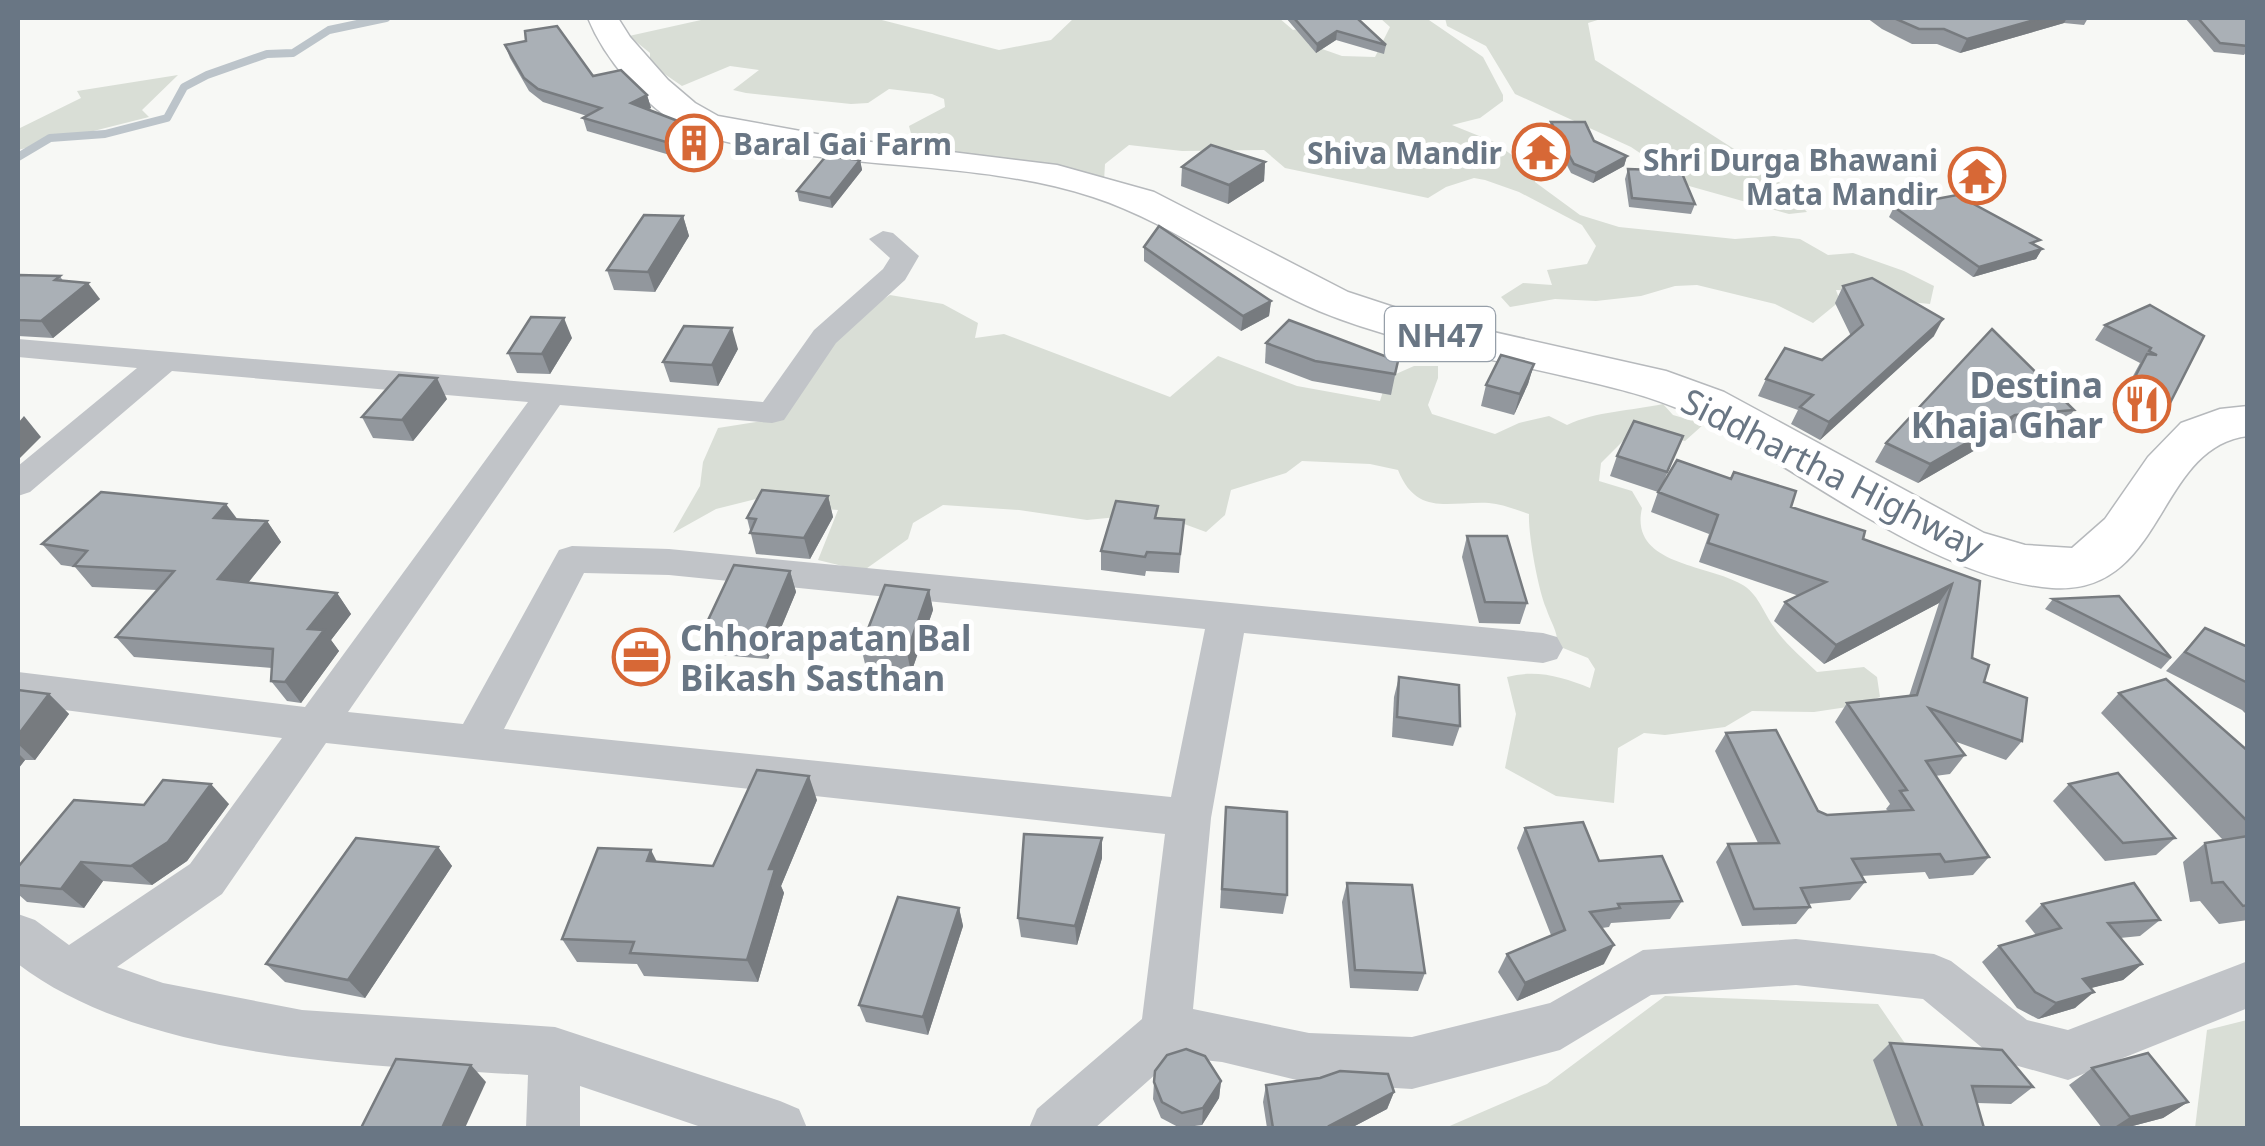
<svg xmlns="http://www.w3.org/2000/svg" width="2265" height="1146" font-family="'Noto Sans',sans-serif">
<style>
.green{fill:#d9ded6}
.lines{fill:none;stroke-linecap:round;stroke-linejoin:round}
.stream{stroke:#bcc4ca;stroke-width:8}
.highway-casing{stroke:#b6b9bc;stroke-width:3}
.street{fill:#c1c4c8;fill-rule:evenodd}
.highway{fill:#fff;fill-rule:evenodd}
.wall{fill:#92979d}
.shaded-wall{fill:#777b7f}
.building{fill:#aab0b6;stroke:#777b7f;stroke-width:2.5}
.labels{text-anchor:middle;dominant-baseline:central;stroke-width:10;stroke-linejoin:round;paint-order:stroke}
.far-poi-label{font-size:30px;font-weight:bold;fill:#697684;stroke:#fff;text-anchor:end}
.shield{fill:#fff;stroke:#969fa9;stroke-width:2.5}
.shield-label{font-size:32px;font-weight:bold;fill:#697684}
.poi-label{font-size:35px;font-weight:bold;fill:#697684;stroke:#fff;text-anchor:end}
.street-label{font-size:35px;fill:#697684;stroke:#fff}
</style>
<rect width="100%" height="100%" fill="#f7f8f5"/>
<g class="green">
<path d="M710,18H874L999,50L1051,40L1074,18H1279L1293,30L1312,26L1325,31L1308,44L1342,56L1375,57L1390,27L1380,18H1426L1483,57L1503,95V101L1480,118L1452,125L1494,142L1534,171L1535,182L1580,215L1619,227L1735,239L1774,236L1800,239L1828,255L1853,253L1904,271L1934,286L1930,304C1898,302 1868,290 1836,290L1840,301L1813,323L1775,304L1697,285L1675,286L1641,296L1596,301L1555,299L1510,307L1501,297L1523,283L1552,285L1547,270L1587,264L1596,246L1582,225L1519,192L1485,180L1474,178L1446,187L1428,198L1285,168L1264,150L1182,151L1129,145L1105,164L1104,181L916,152L909,126L945,107L944,99L932,94L889,89L868,103L851,104L746,93L733,90L759,70L730,66L682,86L650,64V53L629,36Z"/>
<polygon points="1445,18 1604,18 1588,23 1595,60 1770,172 1807,212 1789,214 1689,186 1631,147 1515,94 1486,46 1447,26"/>
<polygon points="178,75 142,110 149,117 18,150 18,129 81,98 77,91"/>
<path d="M890,295L943,304L978,323L975,338L1004,334L1170,397L1218,356L1297,386L1380,401L1387,378L1414,366H1438V378L1428,405L1432,414L1495,434L1519,423L1549,416L1567,425C1597,411 1630,411 1663,404L1673,415L1704,424L1685,441L1636,428L1601,463L1599,481L1632,491L1642,508C1629,565 1706,564 1741,584C1758,593 1763,612 1774,627C1785,644 1803,658 1817,672L1864,667L1877,677L1880,697L1854,706L1814,712L1752,711L1725,727L1665,735L1644,733L1618,748L1614,803L1556,796L1505,768L1516,714L1507,677C1536,669 1563,677 1590,688L1595,669L1588,658L1558,646C1557,629 1551,623 1546,608C1538,589 1528,534 1529,514C1517,510 1502,504 1489,503C1449,501 1417,517 1398,470L1370,464L1302,461L1286,473L1231,490L1225,515L1206,532L1176,521L1138,515L1087,520L1019,510L943,505L913,523L908,539L863,571L818,560L838,510L767,504L768,496L716,509L673,533L700,486L703,462L718,428L775,419L854,318Z"/>
<polygon points="1665,996 1878,1004 1963,1128 1445,1128 1547,1084"/>
<polygon points="2247,1020 2247,1128 2195,1128 2207,1030"/>
</g>
<g class="lines">
<polyline class="stream" points="18,157 50,138 105,134 167,118 184,87 207,75 267,54 293,53 329,30 386,18"/>
<g class="highway-casing">
<path id="highway" d="M588,18H618L630,37L668,80L695,103L718,116L839,138L1057,165L1154,192L1348,292L1418,315L1666,371L1724,392L1984,533L2025,545L2072,548L2105,519L2148,457L2181,423L2220,409L2248,406V436C2155,447 2166,596 2052,588C1931,579 1799,466 1690,414C1650,395 1607,386 1564,376C1483,357 1397,343 1319,311C1241,278 1173,223 1093,197C995,165 887,169 786,152C753,147 717,143 686,128C646,109 604,58 588,18Z"/>
</g>
<path class="street" d="M883,231L893,233L919,256L905,280L836,343L784,420L772,423L560,405L348,712L463,724L559,550L572,546L669,549L1543,633L1557,637L1563,648L1557,659L1543,663L1244,633L1211,818L1193,1009L1309,1033L1412,1037L1550,1003L1643,950L1796,939L1934,954L1951,961L2027,1020L2068,1030L2248,961V1008L2068,1080L1997,1060L1923,999L1796,985L1651,995L1560,1050L1412,1089L1309,1083L1222,1062L1175,1057L1095,1128H1029L1037,1109L1142,1019L1165,834L326,743L222,894L117,967L163,983L302,1010L555,1027L780,1101L799,1109L807,1128H704L580,1086V1128H526L528,1075C372,1065 146,1062 18,964V914L35,920L69,945L190,864L282,738L18,704V672L305,707L528,402L172,371L30,492L18,496V466L137,368L18,357V339L763,402L814,330L883,269L890,258L869,239ZM584,573L669,575L1205,629L1171,797L504,729Z"/>
<use href="#highway" class="highway"/>
</g>
<g class="wall">
<polygon points="1286,18 1357,18 1386,45 1384,54 1336,40 1316,53"/>
<polygon points="1867,18 2088,18 2084,25 2064,23 1960,53 1937,44 1912,44 1882,29"/>
<polygon points="2185,18 2248,18 2248,49 2244,55 2214,52"/>
<polygon points="505,45 647,95 651,108 649,109 704,131 708,145 701,164 587,131 583,118 587,116 543,102 529,91 510,58"/>
<polygon points="1551,122 1627,156 1624,166 1593,183 1571,173 1549,131"/>
<polygon points="860,160 862,170 832,208 799,201 797,191"/>
<polygon points="1265,162 1264,181 1228,204 1181,186 1182,167"/>
<polygon points="1628,169 1695,204 1691,214 1629,207 1625,179"/>
<polygon points="1894,207 2036,246 2042,249 2036,259 1973,277 1889,217"/>
<polygon points="683,216 689,236 655,292 614,290 607,270"/>
<polygon points="1144,247 1271,301 1269,316 1241,331 1144,261"/>
<polygon points="18,275 60,276 63,281 100,299 53,338 18,336"/>
<polygon points="1843,286 1934,336 1820,440 1791,424 1798,410 1758,396 1766,379 1822,360 1851,336 1835,303"/>
<polygon points="2150,305 2165,413 2154,428 2113,413 2140,363 2095,340 2105,325"/>
<polygon points="1992,329 2074,410 2061,429 2003,434 1918,483 1875,462 1886,443"/>
<polygon points="572,338 550,374 517,373 508,353"/>
<polygon points="1266,343 1398,361 1391,395 1312,381 1265,363"/>
<polygon points="738,349 718,386 670,382 663,362"/>
<polygon points="1534,364 1528,384 1514,415 1481,406 1486,385"/>
<polygon points="447,399 413,441 373,438 362,417"/>
<polygon points="1683,436 1660,490 1791,507 1863,539 1980,581 1972,658 1984,682 2022,741 2006,760 1954,741 1965,755 1950,774 1935,776 1989,857 1973,875 1929,879 1925,872 1861,876 1865,882 1850,900 1808,904 1810,907 1796,924 1742,926 1716,862 1728,844 1758,843 1715,751 1726,733 1818,811 1827,815 1888,811 1886,809 1890,804 1835,722 1847,703 1909,696 1939,603 1824,664 1774,621 1785,602 1799,596 1699,562 1709,534 1651,512 1658,492 1610,476 1617,456"/>
<polygon points="828,496 833,517 810,559 756,554 747,518"/>
<polygon points="237,519 267,521 281,542 248,583 337,593 351,614 331,640 339,651 301,703 287,701 271,681 272,668 134,657 116,637 157,590 92,587 75,567 61,565 42,544"/>
<polygon points="1158,519 1184,520 1179,573 1146,571 1145,576 1101,570 1101,551"/>
<polygon points="1467,536 1527,603 1520,624 1479,623 1462,557"/>
<polygon points="790,571 796,592 768,659 710,654 702,633"/>
<polygon points="929,590 933,610 911,673 866,668 861,647"/>
<polygon points="2053,599 2171,658 2161,669 2045,609"/>
<polygon points="2205,628 2248,647 2248,716 2242,710 2166,671"/>
<polygon points="1399,677 1460,726 1453,746 1392,737 1394,697"/>
<polygon points="18,690 49,694 69,714 35,760 25,760 18,769"/>
<polygon points="2119,693 2248,751 2248,920 2219,924 2200,901 2190,902 2183,862 2205,843 2223,840 2101,713"/>
<polygon points="2069,784 2175,838 2156,855 2105,861 2053,801"/>
<polygon points="817,800 781,886 784,893 758,982 644,976 637,964 577,962 562,939 657,862 713,866"/>
<polygon points="229,804 187,861 152,885 103,881 84,908 27,902 18,894 18,867 144,805"/>
<polygon points="1226,807 1287,895 1283,914 1220,908"/>
<polygon points="1525,828 1599,861 1682,901 1670,919 1611,923 1609,927 1602,928 1604,964 1517,1001 1498,972 1507,954 1551,935 1517,848"/>
<polygon points="1102,838 1102,858 1077,945 1021,937 1018,918"/>
<polygon points="438,847 452,866 365,998 285,982 266,964"/>
<polygon points="1347,883 1425,973 1418,991 1350,988 1342,902"/>
<polygon points="2042,904 2160,920 2140,936 2120,938 2142,964 2123,980 2090,988 2075,1008 2038,1019 2017,1008 1982,962 1999,946 2036,935 2025,921"/>
<polygon points="959,908 963,926 928,1035 866,1022 859,1005"/>
<polygon points="1890,1043 2033,1087 2011,1104 1977,1103 1984,1128 1898,1128 1873,1060"/>
<polygon points="2092,1068 2188,1102 2163,1118 2125,1128 2102,1128 2069,1085"/>
<polygon points="1221,1081 1219,1098 1202,1125 1180,1128 1161,1118 1153,1099 1154,1082"/>
<polygon points="1266,1085 1394,1092 1387,1109 1351,1128 1267,1128 1263,1102"/>
</g>
<g class="shaded-wall">
<polygon points="2041,18 2067,18 2064,23 1960,53 1967,39"/>
<polygon points="1337,31 1336,40 1316,53 1317,44"/>
<polygon points="647,95 651,108 635,116 631,103"/>
<polygon points="704,131 708,145 701,164 697,151"/>
<polygon points="1627,156 1624,166 1593,183 1596,173"/>
<polygon points="860,160 862,170 832,208 830,198"/>
<polygon points="1265,162 1264,181 1228,204 1229,185"/>
<polygon points="683,216 689,236 655,292 648,272"/>
<polygon points="2042,249 2036,259 1973,277 1979,267"/>
<polygon points="88,283 100,299 53,338 41,321"/>
<polygon points="1271,301 1269,316 1241,331 1243,316"/>
<polygon points="564,318 572,338 550,374 542,354"/>
<polygon points="1943,319 1934,336 1820,440 1829,422"/>
<polygon points="732,328 738,349 718,386 712,365"/>
<polygon points="1534,364 1528,384 1514,415 1520,394"/>
<polygon points="437,378 447,399 413,441 402,420"/>
<polygon points="2015,415 2003,434 1918,483 1930,464"/>
<polygon points="24,416 41,437 18,460 18,423"/>
<polygon points="828,496 833,517 810,559 804,538"/>
<polygon points="226,504 241,524 214,518"/>
<polygon points="267,521 281,542 234,600 218,579"/>
<polygon points="790,571 796,592 768,659 762,638"/>
<polygon points="1952,584 1939,603 1824,664 1836,645"/>
<polygon points="929,590 933,610 911,673 907,652"/>
<polygon points="337,593 351,614 331,640 339,651 301,703 285,682 308,629"/>
<polygon points="49,694 69,714 35,760 18,744 18,735"/>
<polygon points="18,753 25,760 18,769"/>
<polygon points="809,776 817,800 781,886 784,893 758,982 747,960 769,869"/>
<polygon points="211,784 229,804 187,861 152,885 131,866"/>
<polygon points="1102,838 1102,858 1077,945 1075,926"/>
<polygon points="438,847 452,866 365,998 348,980"/>
<polygon points="651,850 663,874 647,861"/>
<polygon points="81,862 103,881 84,908 61,889"/>
<polygon points="959,908 963,926 928,1035 923,1017"/>
<polygon points="1614,945 1604,964 1517,1001 1525,983"/>
<polygon points="2142,964 2123,980 2064,995 2083,979"/>
<polygon points="2094,992 2075,1008 2038,1019 2056,1003"/>
<polygon points="471,1065 486,1082 465,1128 442,1128"/>
<polygon points="1221,1081 1219,1098 1202,1125 1203,1108"/>
<polygon points="1394,1092 1387,1109 1351,1128 1329,1128 1329,1126"/>
<polygon points="2188,1102 2163,1118 2125,1128 2113,1128 2130,1117"/>
</g>
<g class="building">
<polygon points="1294,18 1357,18 1386,45 1337,31 1317,44"/>
<polygon points="1894,18 2041,18 1967,39 1944,29 1919,29"/>
<polygon points="2198,18 2248,18 2248,46 2220,43"/>
<polygon points="557,26 593,76 621,70 647,95 631,103 704,131 697,151 583,118 601,108 538,89 524,78 505,45 526,41 525,31"/>
<polygon points="1551,122 1585,122 1594,141 1627,156 1596,173 1574,164"/>
<polygon points="1211,145 1265,162 1229,185 1182,167"/>
<polygon points="826,156 860,160 830,198 797,191"/>
<polygon points="1628,169 1681,171 1695,204 1632,198"/>
<polygon points="1957,195 2040,240 2031,243 2042,249 1979,267 1894,207"/>
<polygon points="644,215 683,216 648,272 607,270"/>
<polygon points="1159,226 1271,301 1243,316 1144,247"/>
<polygon points="18,275 60,276 55,280 88,283 41,321 18,320"/>
<polygon points="1872,278 1943,319 1829,422 1800,407 1813,395 1766,379 1785,348 1822,360 1863,325 1843,286"/>
<polygon points="2150,305 2204,336 2165,413 2124,398 2147,354 2157,355 2149,351 2151,348 2105,325"/>
<polygon points="531,317 564,318 542,354 508,353"/>
<polygon points="1289,320 1398,361 1395,374 1315,361 1266,343"/>
<polygon points="684,326 732,328 712,365 663,362"/>
<polygon points="1992,329 2074,410 2015,415 1930,464 1886,443"/>
<polygon points="1501,355 1534,364 1520,394 1486,385"/>
<polygon points="399,375 437,378 402,420 362,417"/>
<polygon points="1634,421 1683,436 1667,472 1617,456"/>
<polygon points="1677,460 1731,479 1734,472 1796,491 1791,507 1865,531 1863,539 1980,581 1972,658 1989,665 1984,682 2027,698 2022,741 1929,708 1965,755 1926,761 1989,857 1945,862 1940,854 1852,859 1865,882 1801,888 1810,907 1754,909 1728,844 1779,843 1726,733 1776,730 1818,811 1827,815 1913,810 1900,791 1907,790 1847,703 1917,695 1952,584 1836,645 1785,602 1826,582 1708,543 1718,515 1658,492"/>
<polygon points="762,490 828,496 804,538 750,533 756,519 747,518"/>
<polygon points="101,492 226,504 214,518 267,521 218,579 337,593 308,629 324,630 285,682 271,681 273,649 116,637 174,571 74,566 87,551 42,544"/>
<polygon points="1116,501 1158,506 1155,518 1184,520 1180,554 1147,552 1145,557 1101,551"/>
<polygon points="1467,536 1507,536 1527,603 1485,602"/>
<polygon points="734,565 790,571 762,638 702,633"/>
<polygon points="885,585 929,590 907,652 861,647"/>
<polygon points="2119,596 2171,658 2053,599"/>
<polygon points="2205,628 2248,647 2248,683 2185,652"/>
<polygon points="1399,677 1459,685 1460,726 1397,717"/>
<polygon points="2166,679 2248,751 2248,822 2119,693"/>
<polygon points="18,690 49,694 18,735"/>
<polygon points="757,770 809,776 769,869 775,869 747,960 630,953 634,942 562,939 598,848 651,850 647,861 713,866"/>
<polygon points="2118,773 2175,838 2123,843 2069,784"/>
<polygon points="163,780 211,784 168,842 131,866 81,862 61,889 18,885 18,867 74,800 144,805"/>
<polygon points="1226,807 1287,812 1287,895 1222,889"/>
<polygon points="1583,822 1599,861 1662,856 1682,901 1618,904 1620,908 1590,912 1614,945 1525,983 1507,954 1565,930 1525,828"/>
<polygon points="1024,834 1102,838 1075,926 1018,918"/>
<polygon points="2248,836 2248,905 2243,906 2223,882 2212,883 2205,843"/>
<polygon points="356,838 438,847 348,980 266,964"/>
<polygon points="1347,883 1412,885 1425,973 1355,970"/>
<polygon points="2134,883 2160,920 2108,923 2142,964 2083,979 2094,992 2056,1003 2035,992 1999,946 2061,928 2042,904"/>
<polygon points="898,897 959,908 923,1017 859,1005"/>
<polygon points="1890,1043 2002,1050 2033,1087 1972,1086 1984,1128 1923,1128"/>
<polygon points="1186,1049 1205,1056 1221,1081 1203,1108 1182,1113 1162,1102 1154,1082 1155,1071 1167,1055"/>
<polygon points="2148,1053 2188,1102 2130,1117 2092,1068"/>
<polygon points="396,1059 471,1065 442,1128 361,1128"/>
<polygon points="1340,1071 1388,1074 1394,1092 1329,1126 1330,1128 1273,1128 1266,1085 1320,1078"/>
</g>
<defs>
<g id="building-ring" transform="scale(2.875)"><circle r="9.5" fill="#fff" stroke="#d76836" stroke-width="1.5"/><path d="M-4-6H4V6H1V3H-1V6H-4ZM-2.5-4.3h1.7v1.8h-1.7ZM.8-4.3h1.7v1.8H.8ZM-2.5-1h1.7V.8h-1.7ZM.8-1h1.7V.8H.8Z" fill="#d76836"/></g>
<g id="temple-ring" transform="scale(2.875)"><circle r="9.5" fill="#fff" stroke="#d76836" stroke-width="1.5"/><path d="M0-6L5-2H3V0L6.5 2.5H4V6H1.5V3h-3V6H-4V2.5H-6.5L-3 0V-2H-5Z" fill="#d76836"/></g>
<g id="restaurant-ring" transform="scale(2.875)"><circle r="9.5" fill="#fff" stroke="#d76836" stroke-width="1.5"/><path d="M-5-6h1v4h1v-4h1v4h1v-4h1v5L-1.5 .5V6h-2V.5L-5-1ZM5-6V6H3V1.5H1.5Q1.5-4 5-6Z" fill="#d76836"/></g>
<g id="office-ring" transform="scale(2.875)"><circle r="9.5" fill="#fff" stroke="#d76836" stroke-width="1.5"/><path d="M-6-3h4V-5.5h4V-3h4V5H-6ZM-1-4.5V-3h2v-1.5ZM-6 0V1H6V0Z" fill="#d76836"/></g>
</defs>
<g fill-rule="evenodd">
<use href="#building-ring" x="694" y="143"/>
<use href="#temple-ring" x="1541" y="152"/>
<use href="#temple-ring" x="1977" y="176"/>
<use href="#restaurant-ring" x="2142" y="404"/>
<use href="#office-ring" x="641" y="657"/>
</g>
<g class="labels">
<g class="far-poi-label">
<text x="733" y="143" text-anchor="start">Baral Gai Farm</text>
<text x="1502" y="152">Shiva Mandir</text>
<text x="1938" y="159">Shri Durga Bhawani<tspan x="1938" dy="34">Mata Mandir</tspan></text>
</g>
<rect class="shield" x="1385" y="307" width="110" height="54" rx="8"/>
<g class="shield-label">
<text x="1440" y="334">NH47</text>
</g>
<g class="poi-label">
<text x="2103" y="384">Destina<tspan x="2103" dy="40">Khaja Ghar</tspan></text>
<text x="680" y="637" text-anchor="start">Chhorapatan Bal<tspan x="680" dy="40">Bikash Sasthan</tspan></text>
</g>
<g class="street-label">
<text transform="translate(1833 473) rotate(27)">Siddhartha Highway</text>
</g>
</g>
<rect width="2265" height="1146" fill="none" stroke="#697684" stroke-width="40"/>
</svg>
